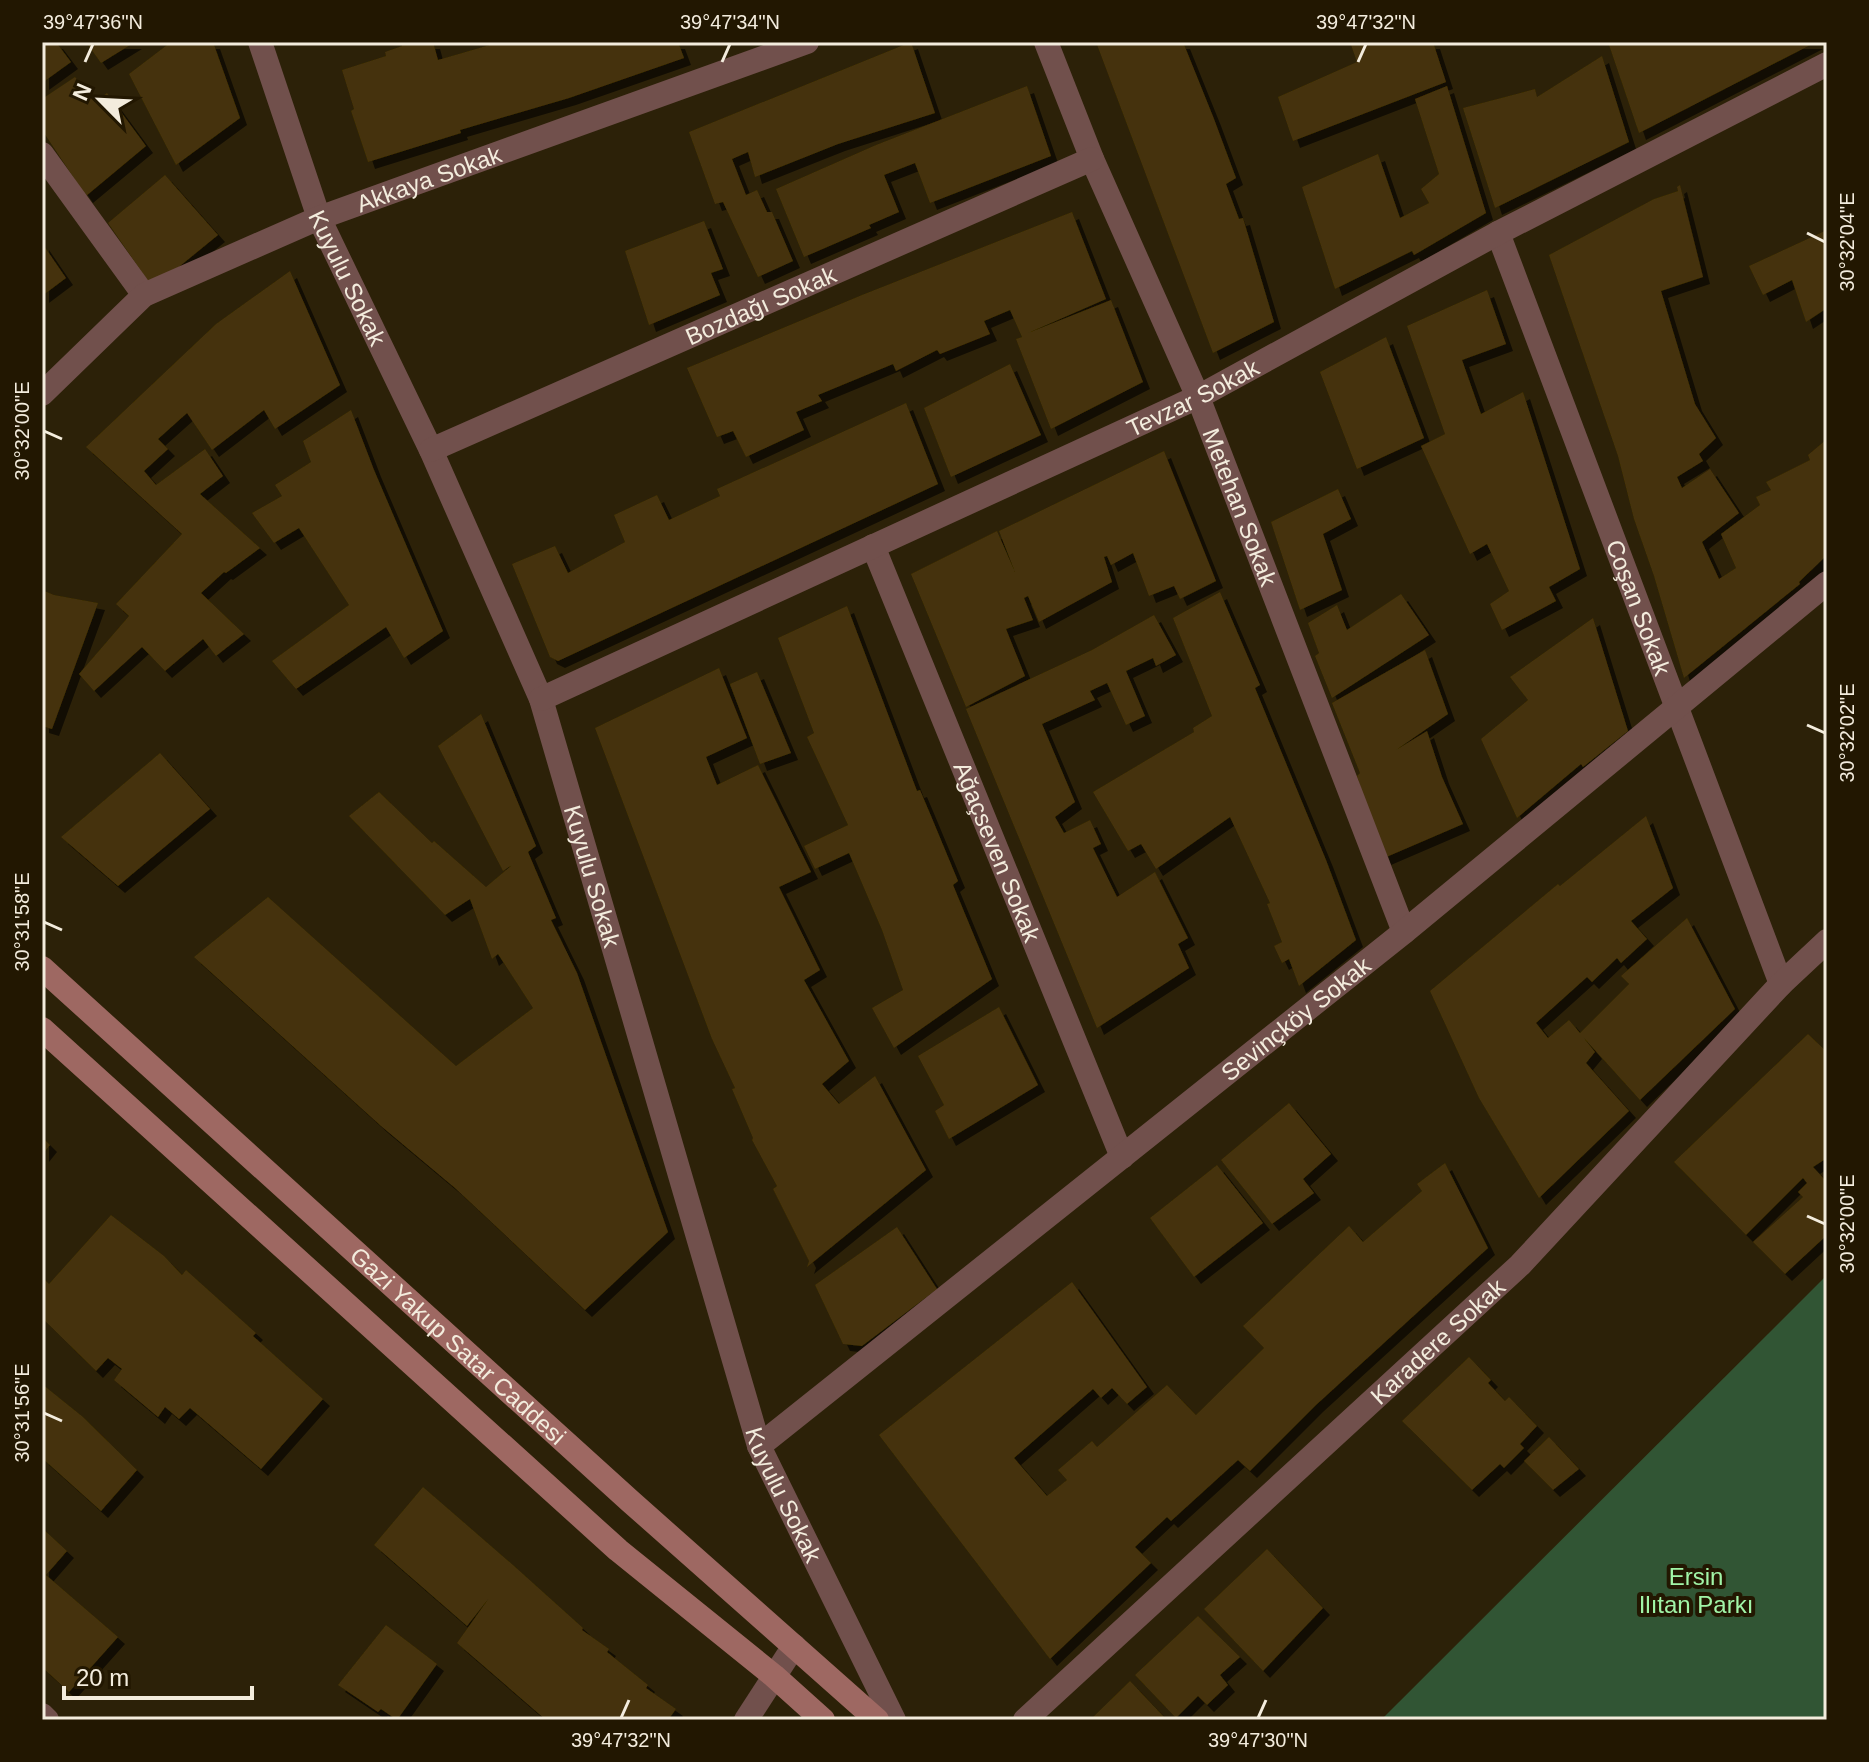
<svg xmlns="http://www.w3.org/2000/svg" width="1869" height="1762" font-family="Helvetica,sans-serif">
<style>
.green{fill:#315534}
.building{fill:#453308;filter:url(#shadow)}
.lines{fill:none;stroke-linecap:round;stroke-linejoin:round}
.street{stroke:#71504c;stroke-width:24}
.secondary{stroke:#9e6862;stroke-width:24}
.ticks{fill:none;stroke:#f3ecdd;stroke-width:3}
.labels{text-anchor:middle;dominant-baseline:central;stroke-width:8;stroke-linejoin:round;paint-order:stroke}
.street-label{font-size:24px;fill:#f3ecdd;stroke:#221701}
.park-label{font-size:24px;fill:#a1f5a7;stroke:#221701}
.neatline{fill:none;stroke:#f3ecdd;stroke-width:3}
.ticks-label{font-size:20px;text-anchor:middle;fill:#f3ecdd}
</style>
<defs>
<filter id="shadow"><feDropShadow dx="7" dy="7" stdDeviation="0" flood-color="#0009"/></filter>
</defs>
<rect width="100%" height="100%" fill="#2c2108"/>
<polygon class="green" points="1827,1275 1827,1720 1381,1720"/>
<g class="building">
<polygon points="42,42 56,42 71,62 42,83"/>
<polygon points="86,42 135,42 101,63"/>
<polygon points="171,42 213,42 240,118 176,165 129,74"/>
<polygon points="401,42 433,42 438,60 500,42 678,42 684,58 569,98 460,130 461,133 368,162 351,111 354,109 342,70 386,56 385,52 402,46"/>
<polygon points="911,42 935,113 838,144 755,177 748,152 732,159 746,195 757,190 767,212 772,212 793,261 758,277 723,202 715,204 689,132"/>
<polygon points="1096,42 1183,42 1214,119 1236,178 1226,184 1239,219 1243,218 1274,322 1213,353"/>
<polygon points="1350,42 1433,42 1446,82 1293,141 1278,97 1357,62"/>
<polygon points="1608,42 1816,42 1639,133"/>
<polygon points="1602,56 1629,142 1495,208 1463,108 1535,89 1537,97"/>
<polygon points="75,77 95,102 107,93 146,146 86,196 42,130 42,99"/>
<polygon points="1027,86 1051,156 930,203 915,163 884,175 899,212 869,225 871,228 804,257 776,189 876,145"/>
<polygon points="1447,86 1486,213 1414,255 1412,251 1335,289 1302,187 1378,154 1400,218 1429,203 1421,189 1439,174 1415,99"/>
<polygon points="165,175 218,235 153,288 108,223"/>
<polygon points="1680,185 1703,277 1661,291 1695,404 1716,438 1699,454 1703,461 1677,477 1682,488 1710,469 1739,513 1702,542 1719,579 1736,568 1721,534 1760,505 1756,497 1771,490 1766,482 1810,460 1808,455 1827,439 1827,555 1799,582 1800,584 1684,678 1654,576 1634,519 1618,456 1549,255 1654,199 1678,191 1677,187"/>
<polygon points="1072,212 1106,299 1028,333 1111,300 1143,382 1051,429 1016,339 1022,337 1010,310 984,321 990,334 940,354 937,350 896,371 893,364 818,395 822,401 796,412 804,430 746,457 733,431 717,437 687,368 862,295"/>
<polygon points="704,221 723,269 711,273 720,295 649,325 625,251"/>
<polygon points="1827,230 1827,308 1806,322 1792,280 1763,295 1749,266"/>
<polygon points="42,243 66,278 42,296"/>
<polygon points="290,271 340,385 275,429 264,410 212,450 187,413 158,439 168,449 144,471 156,485 205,449 223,476 200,494 260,548 226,573 224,572 201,593 244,634 216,656 203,639 165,671 142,647 94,691 79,674 129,616 116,604 182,534 86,447 216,324"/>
<polygon points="1487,290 1506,344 1462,360 1481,414 1523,392 1580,569 1549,587 1556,601 1502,630 1490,604 1509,591 1487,544 1470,554 1421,446 1445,434 1407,326"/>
<polygon points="1386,337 1424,438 1357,469 1320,372"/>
<polygon points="1010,364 1041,435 951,477 924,408"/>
<polygon points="906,403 938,484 558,661 550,657 512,564 555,546 568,573 625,542 614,515 657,495 669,520 720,496 717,489"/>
<polygon points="351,410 374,470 443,631 404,658 386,627 296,689 272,661 349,605 299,528 274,543 252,513 282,496 275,485 311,462 303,441"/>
<polygon points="1164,451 1216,581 1180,599 1174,586 1149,596 1133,553 1111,565 1107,556 1104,557 1112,582 1039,622 1028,596 1024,598 1033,620 1006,629 1025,676 966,707 911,574 997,531 1015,572 999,531"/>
<polygon points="1338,489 1351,519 1323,534 1342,590 1300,610 1271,522"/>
<polygon points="42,590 54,595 98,603 52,729 42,726"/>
<polygon points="1220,592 1260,685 1255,688 1326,860 1356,940 1299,986 1289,959 1282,963 1274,946 1282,942 1267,904 1270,903 1230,817 1156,869 1141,844 1128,851 1093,792 1194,732 1193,728 1212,716 1173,618"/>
<polygon points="1401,594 1429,635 1332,698 1315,656 1319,653 1308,623 1337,605 1347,630"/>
<polygon points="847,606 917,791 920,790 931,816 958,881 953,885 992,979 894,1048 872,1008 903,990 882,930 849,853 815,869 804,846 848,825 807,737 814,733 778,638"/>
<polygon points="1154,615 1176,655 1156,666 1153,658 1126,671 1145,716 1126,725 1107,683 1090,691 1095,700 1042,724 1075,802 1055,817 1064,833 1090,820 1101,844 1093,848 1117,897 1155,872 1188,938 1178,944 1189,968 1097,1028 966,709 1092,650"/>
<polygon points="1593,618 1628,731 1583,767 1581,764 1517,818 1481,739 1528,700 1510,677"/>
<polygon points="1425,650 1448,714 1396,750 1427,731 1442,777 1463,824 1384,858 1357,776 1360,773 1332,703"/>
<polygon points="719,668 747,738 706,757 717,785 758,765 811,872 779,887 820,970 804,980 849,1061 822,1084 839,1104 875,1076 926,1170 807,1267 809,1261 773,1189 777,1186 752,1140 753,1138 732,1089 735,1088 712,1039 595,728"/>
<polygon points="757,672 791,753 760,764 730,684"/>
<polygon points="481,714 536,846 528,852 556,918 551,920 577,973 668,1232 585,1310 455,1188 381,1126 194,957 268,897 456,1066 533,1008 498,954 492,959 470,899 445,915 349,816 379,792 432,843 434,841 486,887 512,865 503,871 438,746"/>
<polygon points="160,753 210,809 118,886 61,837"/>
<polygon points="1646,816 1673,888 1631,921 1647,939 1621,963 1617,958 1592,982 1587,977 1536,1023 1548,1038 1569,1020 1580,1033 1629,984 1621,976 1687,918 1735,1009 1640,1100 1583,1037 1595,1052 1586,1063 1629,1111 1539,1198 1479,1098 1430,991 1558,884 1560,886"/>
<polygon points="999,1007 1038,1085 949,1139 935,1111 944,1105 918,1056"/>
<polygon points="1808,1034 1827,1052 1827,1158 1813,1167 1827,1182 1827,1235 1785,1274 1753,1242 1803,1197 1798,1192 1807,1183 1803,1178 1746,1235 1674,1162"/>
<polygon points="1289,1103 1331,1154 1303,1179 1314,1193 1272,1224 1221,1160"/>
<polygon points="42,1137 50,1145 42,1155"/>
<polygon points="1445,1163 1488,1248 1316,1405 1250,1471 1238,1460 1171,1521 1167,1517 1135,1547 1151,1563 1050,1659 879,1435 1072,1282 1147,1387 1127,1404 1112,1388 1101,1398 1093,1389 1014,1458 1047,1496 1067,1480 1058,1470 1092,1441 1097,1447 1167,1385 1196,1415 1264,1348 1243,1326 1349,1226 1363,1242 1422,1191 1417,1184"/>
<polygon points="1217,1165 1263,1223 1194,1277 1150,1218"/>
<polygon points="111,1215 164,1256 182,1275 186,1270 256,1333 253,1336 323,1399 261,1469 190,1408 179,1419 165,1407 158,1417 114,1380 122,1369 108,1358 96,1371 42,1318 42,1277 49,1284"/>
<polygon points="897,1227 937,1289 862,1346 843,1344 815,1285"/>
<polygon points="1469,1357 1491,1380 1488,1383 1505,1401 1509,1397 1537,1426 1520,1444 1524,1448 1504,1468 1500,1464 1472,1490 1402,1421"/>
<polygon points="42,1384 83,1417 137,1470 101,1511 42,1458"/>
<polygon points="1549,1437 1579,1469 1553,1490 1524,1461"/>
<polygon points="423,1487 513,1565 583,1628 582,1630 609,1649 607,1652 648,1685 646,1688 676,1709 668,1720 546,1720 457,1643 489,1598 467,1626 374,1545"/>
<polygon points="42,1528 67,1551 46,1575 118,1637 69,1692 42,1667"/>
<polygon points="1267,1549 1323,1608 1263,1671 1204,1609"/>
<polygon points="1198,1616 1240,1657 1220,1675 1228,1685 1207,1705 1198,1696 1176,1718 1135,1675"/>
<polygon points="386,1625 437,1664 397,1720 381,1709 378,1712 338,1685"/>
<polygon points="1130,1681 1167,1720 1090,1720"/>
</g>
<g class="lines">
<g class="street">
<path id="s1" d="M260,42L319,218L431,450L541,699L759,1446L894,1720"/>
<path id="s2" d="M1046,42L1092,159L1198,397L1404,932"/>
<polyline points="42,154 144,295"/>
<path id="s3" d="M1498,233L1781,984"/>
<path id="s4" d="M42,394L144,295L319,218L807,42"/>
<path id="s5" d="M431,450L1092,159"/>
<path id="s6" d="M873,546L1122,1157"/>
<path id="s7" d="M541,699L1198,397L1498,233L1827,64"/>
<path id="s8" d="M759,1446L1404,932L1827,583"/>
<polyline points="42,1715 47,1720"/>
<polyline points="746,1720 794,1646"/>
<path id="s9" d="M1025,1720L1520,1265L1781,984L1827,941"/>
</g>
<g class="secondary">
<path id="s10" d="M42,968L630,1501L877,1720"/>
<polyline points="42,1029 618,1550 774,1676 823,1720"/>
</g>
</g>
<path class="ticks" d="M85,62L93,44M722,62L730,44M1358,62L1366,44M1807,233L1825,242M44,431L62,439M1807,725L1825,733M44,922L62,930M1807,1216L1825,1224M44,1413L62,1421M621,1718L629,1700M1258,1718L1266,1700"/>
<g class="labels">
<g class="street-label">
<text stroke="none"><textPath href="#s4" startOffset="450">Akkaya Sokak</textPath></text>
<text stroke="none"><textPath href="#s1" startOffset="252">Kuyulu Sokak</textPath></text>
<text stroke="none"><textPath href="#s5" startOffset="360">Bozdağı Sokak</textPath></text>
<text stroke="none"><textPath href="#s7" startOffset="718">Tevzar Sokak</textPath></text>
<text stroke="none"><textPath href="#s2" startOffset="504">Metehan Sokak</textPath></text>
<text stroke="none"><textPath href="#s3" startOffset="400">Coşan Sokak</textPath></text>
<text stroke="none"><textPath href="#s6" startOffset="330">Ağaçseven Sokak</textPath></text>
<text stroke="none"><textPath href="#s1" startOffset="900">Kuyulu Sokak</textPath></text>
<text stroke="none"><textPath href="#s8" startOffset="686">Sevinçköy Sokak</textPath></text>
<text stroke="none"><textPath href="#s9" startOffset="560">Karadere Sokak</textPath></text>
<text stroke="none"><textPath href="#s10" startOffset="562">Gazi Yakup Satar Caddesi</textPath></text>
<text stroke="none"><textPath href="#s1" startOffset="1548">Kuyulu Sokak</textPath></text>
</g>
<g class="park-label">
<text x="1696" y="1576">Ersin<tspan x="1696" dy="28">Ilıtan Parkı</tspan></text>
</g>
</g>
<rect width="1869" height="1762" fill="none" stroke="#221701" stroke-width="88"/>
<g transform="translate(100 100) rotate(294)" stroke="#221701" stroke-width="6" paint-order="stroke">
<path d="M0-6L14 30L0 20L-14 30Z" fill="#f3ecdd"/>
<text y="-12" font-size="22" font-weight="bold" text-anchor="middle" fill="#f3ecdd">N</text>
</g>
<path d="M64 1686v12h188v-12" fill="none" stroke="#f3ecdd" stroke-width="4"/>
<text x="76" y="1686" font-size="24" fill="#f3ecdd" stroke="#221701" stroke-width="6" paint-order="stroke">20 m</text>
<rect x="44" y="44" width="1781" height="1674" class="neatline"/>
<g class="ticks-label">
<text x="93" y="29">39°47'36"N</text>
<text x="730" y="29">39°47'34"N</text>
<text x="1366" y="29">39°47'32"N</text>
<text transform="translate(1847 242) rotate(-90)" y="7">30°32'04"E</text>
<text transform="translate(22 431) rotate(-90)" y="7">30°32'00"E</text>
<text transform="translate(1847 733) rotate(-90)" y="7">30°32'02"E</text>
<text transform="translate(22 922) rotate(-90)" y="7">30°31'58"E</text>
<text transform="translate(1847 1224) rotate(-90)" y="7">30°32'00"E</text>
<text transform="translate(22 1413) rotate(-90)" y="7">30°31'56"E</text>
<text x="621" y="1747">39°47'32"N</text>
<text x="1258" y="1747">39°47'30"N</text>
</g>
</svg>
